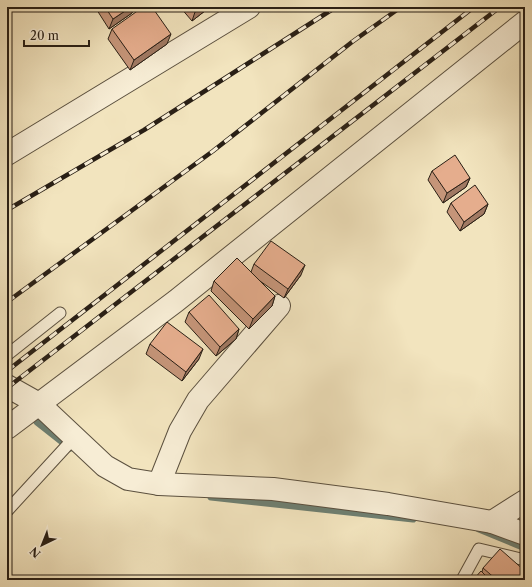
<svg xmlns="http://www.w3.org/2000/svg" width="532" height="587" font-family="'Libre Caslon Text',serif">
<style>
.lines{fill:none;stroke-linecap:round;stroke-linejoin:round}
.stream{stroke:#6e7f71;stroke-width:7}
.service-casing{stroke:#5b503f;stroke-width:13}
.minor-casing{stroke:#5b503f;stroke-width:24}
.service{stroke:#f7edd5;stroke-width:11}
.minor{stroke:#f7edd5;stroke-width:22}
.rail-casing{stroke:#291f15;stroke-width:4.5}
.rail{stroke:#f7edd5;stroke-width:3;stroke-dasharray:9;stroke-linecap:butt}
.wall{fill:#c59579;stroke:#291f15}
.shaded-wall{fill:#a07963;stroke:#291f15}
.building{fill:#e5ad8d;stroke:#291f15}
</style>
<rect width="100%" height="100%" fill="#f2e4be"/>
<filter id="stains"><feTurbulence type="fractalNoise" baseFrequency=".005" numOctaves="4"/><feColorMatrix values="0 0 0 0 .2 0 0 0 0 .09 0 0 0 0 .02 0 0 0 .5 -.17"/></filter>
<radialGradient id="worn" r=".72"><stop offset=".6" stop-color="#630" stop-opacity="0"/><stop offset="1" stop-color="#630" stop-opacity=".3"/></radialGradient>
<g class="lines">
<g class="stream">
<polyline points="37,422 70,448"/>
<polyline points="211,497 413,519"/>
<polyline points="479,529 525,548"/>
</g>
<g class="service-casing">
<g id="service">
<polyline points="7,355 60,313"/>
<polyline points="7,511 74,438"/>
<polyline points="462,580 479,549 525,560"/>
</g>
</g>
<g class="minor-casing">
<g id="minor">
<polyline points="7,154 249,7"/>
<polyline points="7,386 39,404 105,466 128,479 159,484 273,489 388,504 492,522"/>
<polyline points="7,428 176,301 525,22"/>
<polyline points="159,484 180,431 198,400 279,306"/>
<polyline points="525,501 492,522 525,534"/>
</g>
</g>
<use href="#service" class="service"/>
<use href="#minor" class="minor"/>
<g class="rail-casing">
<g id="rail">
<polyline points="7,210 144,130 336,7"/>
<polyline points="7,302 213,151 352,42 401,7"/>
<polyline points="7,371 474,7"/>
<polyline points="7,388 500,7"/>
</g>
</g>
<use href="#rail" class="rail"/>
</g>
<g class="wall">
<polygon points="95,7 135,7 132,13 109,29"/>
<polygon points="180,7 210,7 192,21"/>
<polygon points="112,29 167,44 130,70 108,39"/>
<polygon points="432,171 470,178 466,187 443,203 428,180"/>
<polygon points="451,203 488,204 484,214 460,231 447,212"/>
<polygon points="254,264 301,275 284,298 260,281 275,296 272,306 249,329 211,291 214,281 251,272"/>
<polygon points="189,312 239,329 236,339 216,356 185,322"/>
<polygon points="150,344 199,359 182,381 146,354"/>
<polygon points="483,568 525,580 473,580 482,572"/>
</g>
<g class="shaded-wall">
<polygon points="131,7 135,7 132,13 109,29 113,19"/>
<polygon points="201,7 210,7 192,21 195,12"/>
<polygon points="171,34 167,44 130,70 134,60"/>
<polygon points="470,178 466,187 443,203 447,193"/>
<polygon points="488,204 484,214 460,231 464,222"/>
<polygon points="305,265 301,275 284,298 288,289"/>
<polygon points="275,296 272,306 249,329 253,319"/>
<polygon points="239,329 236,339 216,356 220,347"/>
<polygon points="203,349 199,359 182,381 186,372"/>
</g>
<g class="building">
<polygon points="105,7 131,7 113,19"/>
<polygon points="143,7 152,7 171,34 134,60 112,29"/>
<polygon points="192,7 201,7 195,12"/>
<polygon points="455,155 470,178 447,193 432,171"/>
<polygon points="475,185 488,204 464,222 451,203"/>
<polygon points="271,241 305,265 288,289 254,264"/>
<polygon points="237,258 275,296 253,319 214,281"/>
<polygon points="209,295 239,329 220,347 189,312"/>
<polygon points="167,322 203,349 186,372 150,344"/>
<polygon points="500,549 525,571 525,580 497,580 483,568"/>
<polygon points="481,571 490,580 473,580"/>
</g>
<rect width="532" height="587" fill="none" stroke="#f2e4be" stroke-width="24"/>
<rect x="8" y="8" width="516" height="571" fill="none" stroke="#291f15" stroke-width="2"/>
<rect x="12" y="12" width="508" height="563" fill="none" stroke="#291f15"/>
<g transform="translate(42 545) rotate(223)" stroke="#f7edd5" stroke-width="3" paint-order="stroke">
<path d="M0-3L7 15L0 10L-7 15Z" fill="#291f15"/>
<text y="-6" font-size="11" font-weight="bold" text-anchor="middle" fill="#291f15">N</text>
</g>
<path d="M24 40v6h65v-6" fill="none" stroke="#291f15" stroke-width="2"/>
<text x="30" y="40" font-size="12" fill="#291f15" stroke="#f7edd5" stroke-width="3" paint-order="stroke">20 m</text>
<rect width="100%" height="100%" filter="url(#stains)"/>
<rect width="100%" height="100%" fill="url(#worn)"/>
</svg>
